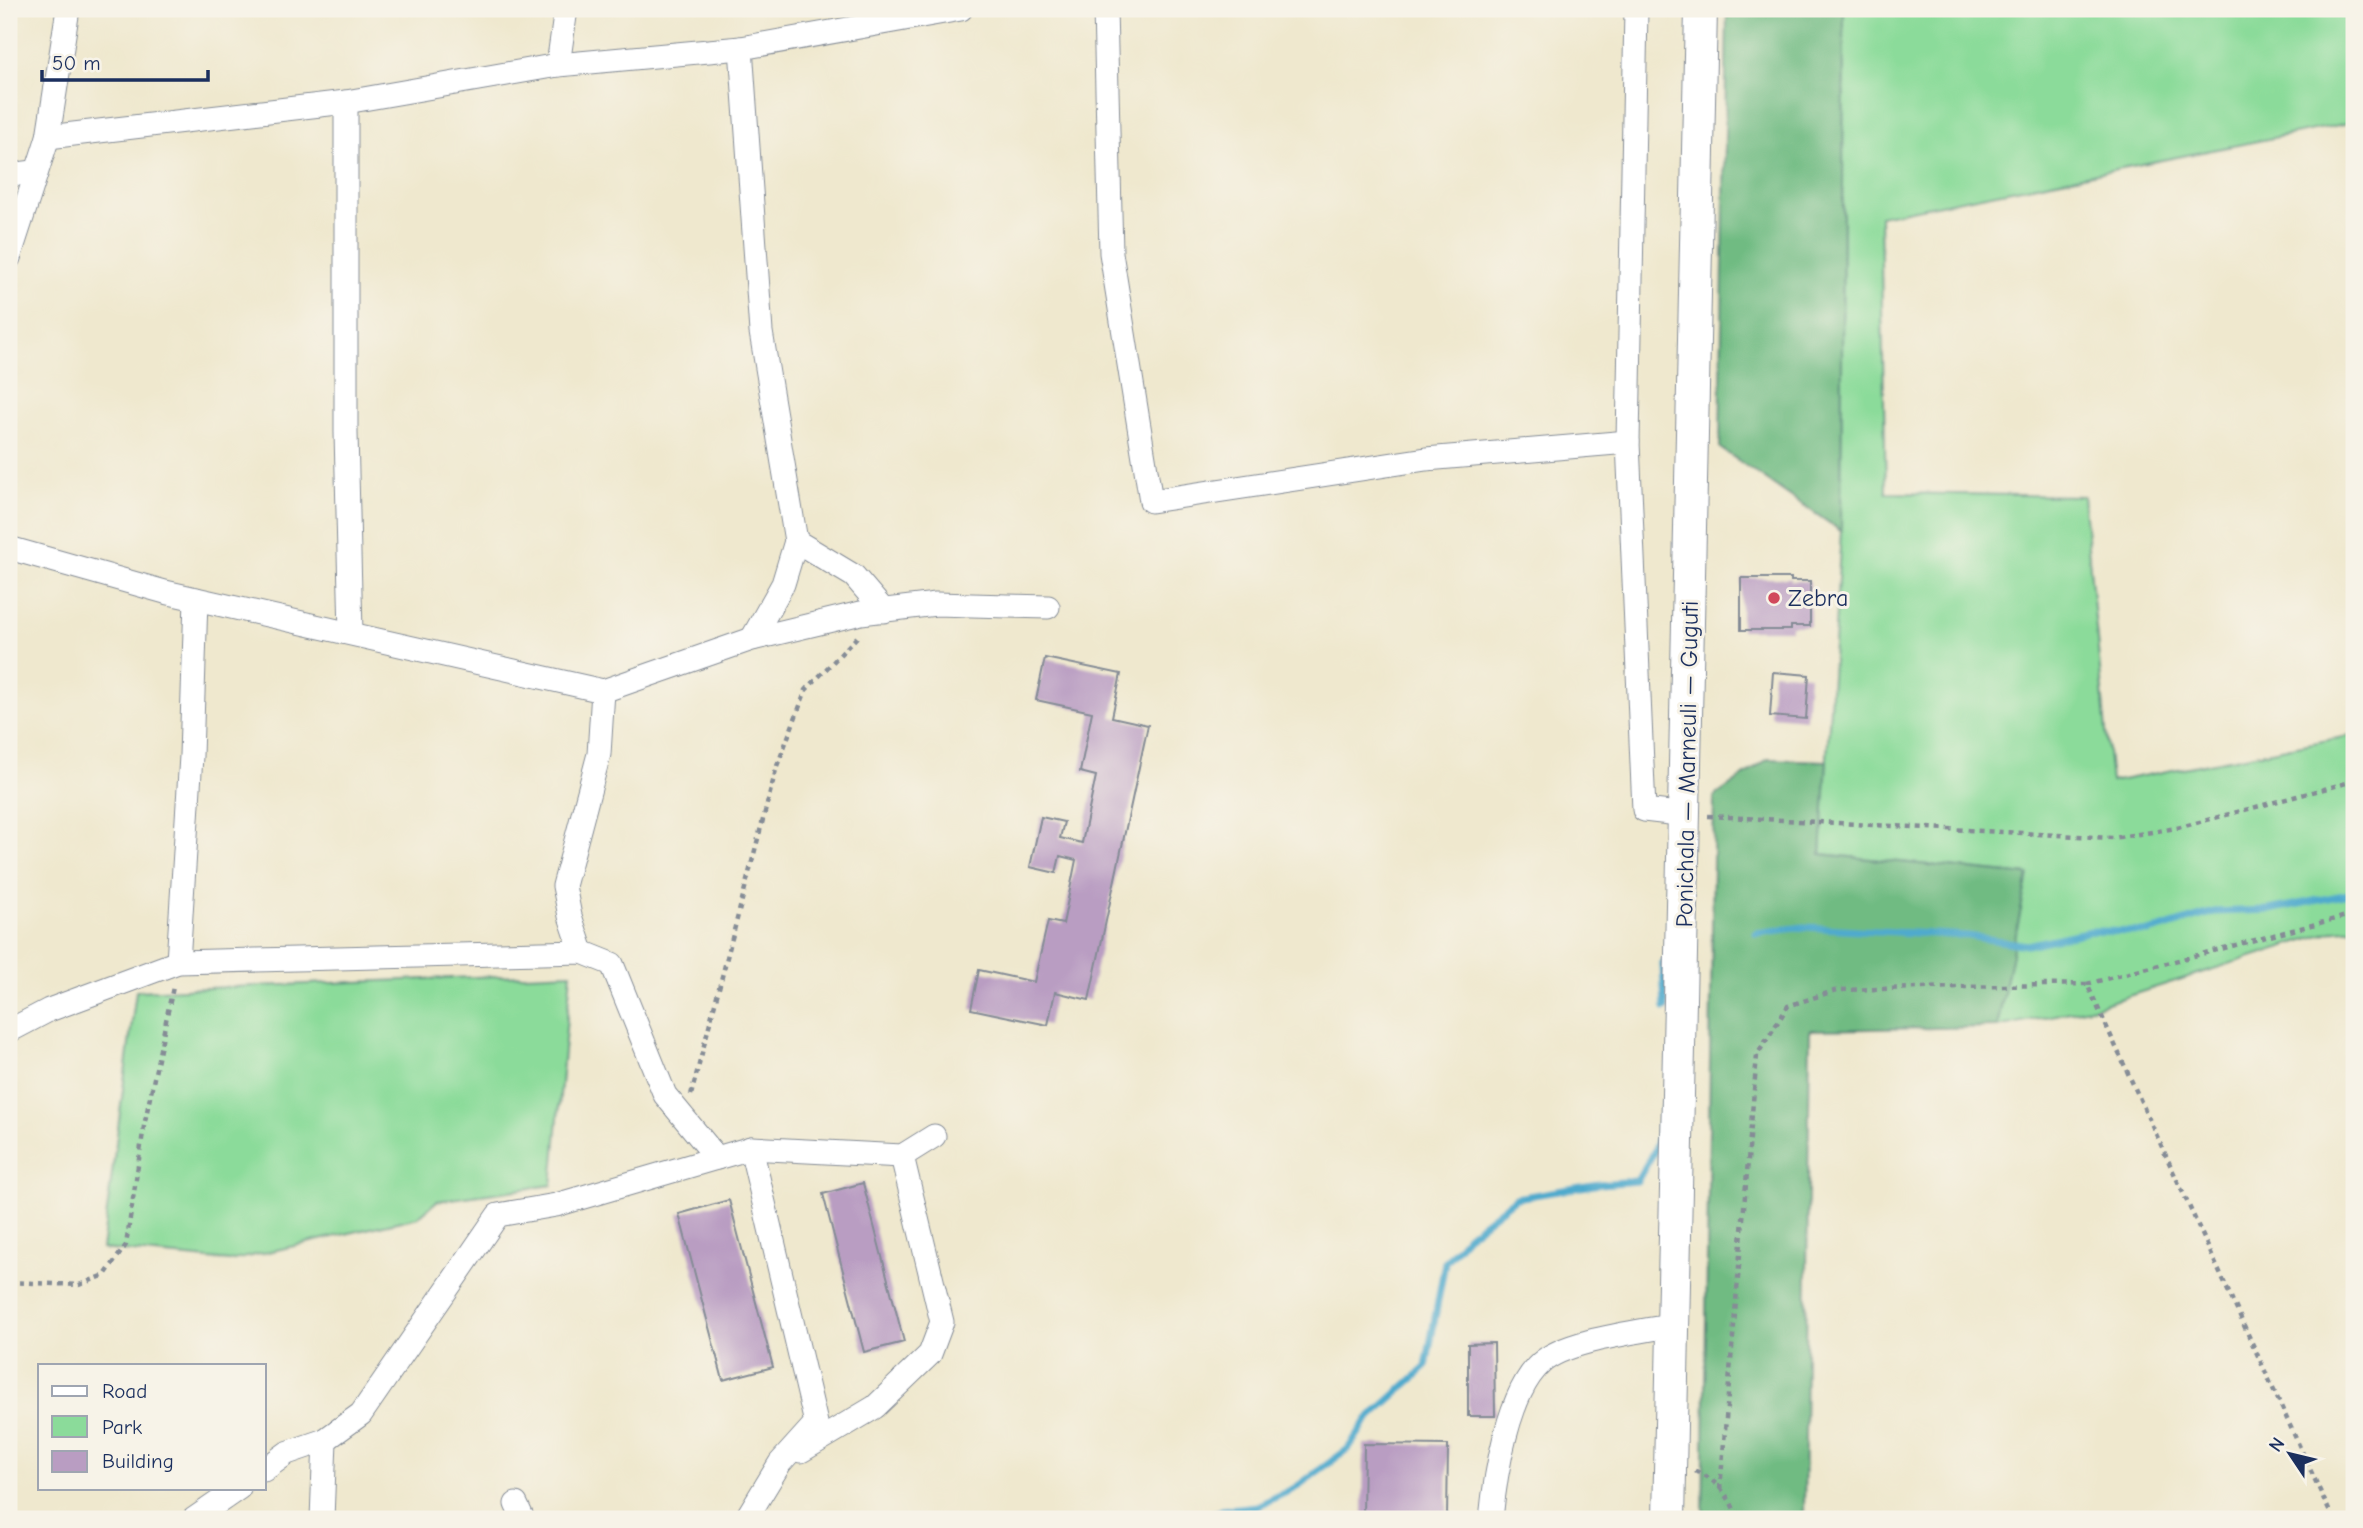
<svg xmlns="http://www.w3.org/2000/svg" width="2363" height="1528" font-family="'Comic Neue',sans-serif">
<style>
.green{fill:#8bdb9a;stroke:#53857c;stroke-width:2}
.forest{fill:#70bb82;stroke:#467570;stroke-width:2}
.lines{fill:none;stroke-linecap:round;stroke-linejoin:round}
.stream{stroke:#4faacd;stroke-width:7}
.building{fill:#b99dc2}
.minor-casing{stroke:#858c96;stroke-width:25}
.highway-casing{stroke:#858c96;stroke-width:34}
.path{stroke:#858c96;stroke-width:4.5;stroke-dasharray:5 5;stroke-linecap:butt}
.minor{stroke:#fff;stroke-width:23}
.highway{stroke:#fff;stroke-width:32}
.poi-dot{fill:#d1495b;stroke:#f7f3e8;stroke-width:2.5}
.labels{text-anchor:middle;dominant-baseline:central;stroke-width:6;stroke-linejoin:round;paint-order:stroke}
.poi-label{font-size:24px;fill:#1b2f5e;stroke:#f7f3e8;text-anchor:start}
.street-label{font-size:24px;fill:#1b2f5e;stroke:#f7f3e8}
</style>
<rect width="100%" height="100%" fill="#f7f3e8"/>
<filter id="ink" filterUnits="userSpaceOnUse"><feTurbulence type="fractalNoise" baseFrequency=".0143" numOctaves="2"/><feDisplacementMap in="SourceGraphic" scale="14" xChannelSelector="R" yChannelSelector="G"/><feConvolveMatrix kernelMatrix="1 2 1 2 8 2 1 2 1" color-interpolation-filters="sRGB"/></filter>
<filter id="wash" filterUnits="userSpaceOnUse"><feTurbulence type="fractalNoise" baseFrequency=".00686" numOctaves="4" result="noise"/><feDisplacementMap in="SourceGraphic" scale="28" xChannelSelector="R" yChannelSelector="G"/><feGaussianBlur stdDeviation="1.57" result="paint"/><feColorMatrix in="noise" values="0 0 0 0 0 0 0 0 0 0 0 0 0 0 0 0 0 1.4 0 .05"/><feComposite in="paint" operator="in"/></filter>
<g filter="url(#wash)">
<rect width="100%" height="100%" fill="#efe8ce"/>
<g class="green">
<polygon points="1844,9 2354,9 2354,122 1880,216 1886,493 2083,496 2111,782 2354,735 2354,928 2336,930 2094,1007 1997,1027 2027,875 1821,854 1841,531"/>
<polygon points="571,973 552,1185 437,1201 418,1217 230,1261 102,1249 136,991"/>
</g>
<g class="forest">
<polygon points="1727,9 1844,9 1841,531 1720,448"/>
<polygon points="1768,759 1827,761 1821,854 2028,875 1997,1027 1810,1030 1804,1519 1703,1519 1714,797"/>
</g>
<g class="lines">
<g class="stream">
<polyline points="1756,933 1804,927 1968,936 2027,945 2091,931 2149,932 2214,912 2269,910 2354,893"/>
<polyline points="1663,963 1665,1008"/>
<polyline points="1204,1519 1221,1510 1257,1506 1295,1488 1348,1449 1368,1419 1426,1367 1445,1262 1468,1235 1516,1198 1599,1184 1637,1181 1655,1150 1664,1107"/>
</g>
</g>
<g id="blocks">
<g class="building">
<polygon points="1741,578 1791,578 1791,581 1810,581 1810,626 1791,626 1791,630 1741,630"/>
<polygon points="1045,658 1121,674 1112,717 1148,725 1089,1000 1055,992 1048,1025 971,1009 979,970 1034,982 1048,921 1063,924 1076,860 1060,856 1056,873 1030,867 1041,817 1064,822 1060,838 1082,843 1096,776 1080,772 1092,712 1036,700"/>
<polygon points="1773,672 1809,675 1806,719 1770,716"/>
<polygon points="863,1183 904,1342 864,1352 823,1194"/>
<polygon points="729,1200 773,1367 723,1380 679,1214"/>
<polygon points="1494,1343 1495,1416 1468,1416 1468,1344"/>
<polygon points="1364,1444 1448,1445 1447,1519 1363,1519"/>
</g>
</g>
</g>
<g filter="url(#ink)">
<use href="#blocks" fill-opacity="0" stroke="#858c96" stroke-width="2"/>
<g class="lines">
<g class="minor-casing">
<g id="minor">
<polyline points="1105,9 1111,253 1151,501 1426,459 1628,442"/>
<polyline points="1636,9 1628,442 1644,810 1687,815"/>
<polyline points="741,48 761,332 796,541 783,584 752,639"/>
<polyline points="558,65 566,9"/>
<polyline points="346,102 346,433 351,633"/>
<polyline points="48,137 346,102 558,65 741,48 961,9"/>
<polyline points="9,175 34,172"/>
<polyline points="9,258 48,137 68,9"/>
<polyline points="796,541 854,576 884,611"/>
<polyline points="9,548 165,592 603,691 752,639 861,613 936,604 1048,607"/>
<polyline points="582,952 570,916 564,886 599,754 603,691"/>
<polyline points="178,962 191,756 196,599"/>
<polyline points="9,1031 49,1010 178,962 582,952 612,964 665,1095 717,1158"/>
<polyline points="801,1451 875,1407 930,1354 942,1322 902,1156"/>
<polyline points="264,1470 287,1453 325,1440 361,1414 498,1215 556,1205 751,1148 902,1156 934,1136"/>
<polyline points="516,1504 523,1519"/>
<polyline points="194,1519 239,1488"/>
<polyline points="322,1519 325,1440"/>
<polyline points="746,1519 780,1463 816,1423 751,1148"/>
<path d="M1491,1519C1495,1477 1508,1392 1541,1363C1566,1340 1640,1332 1674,1325"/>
</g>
</g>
<g class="highway-casing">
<polyline id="highway" points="1669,1519 1701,9"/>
</g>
<g class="path">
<polyline points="1708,816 2113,838 2177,828 2354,781"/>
<polyline points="2087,984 2354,914"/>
<polyline points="691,1095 777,766 806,690 857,637"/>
<polyline points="9,1282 79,1285 105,1275 126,1245 144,1126 173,987"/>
<path d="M1695,1471C1714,1477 1733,1499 1737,1519"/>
<polyline points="1720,1489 1757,1055 1788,1006 1837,990 2087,984 2333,1519"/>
</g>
<use href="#minor" class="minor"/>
<use href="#highway" class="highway"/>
</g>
</g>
<circle class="poi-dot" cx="1774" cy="598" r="7"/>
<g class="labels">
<g class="poi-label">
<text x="1788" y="598">Zebra</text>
</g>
<g class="street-label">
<text transform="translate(1687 764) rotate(-89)">Ponichala — Marneuli — Guguti</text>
</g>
</g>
<rect width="2363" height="1528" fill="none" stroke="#f7f3e8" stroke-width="35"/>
<rect x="38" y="1364" width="228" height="126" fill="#f7f3e8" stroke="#9fa5b1" stroke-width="2"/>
<rect x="52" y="1386" width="35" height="10" fill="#ffffff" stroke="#9fa5b1" stroke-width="2"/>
<text x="102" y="1398" font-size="21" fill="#1b2f5e">Road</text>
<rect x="52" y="1416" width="35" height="21" fill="#8bdb9a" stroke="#9fa5b1" stroke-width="2"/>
<text x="102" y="1434" font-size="21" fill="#1b2f5e">Park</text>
<rect x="52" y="1451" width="35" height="21" fill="#b99dc2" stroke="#9fa5b1" stroke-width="2"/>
<text x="102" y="1468" font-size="21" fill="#1b2f5e">Building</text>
<g transform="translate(2290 1454) rotate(305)" stroke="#f7f3e8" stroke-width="5" paint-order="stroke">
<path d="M0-5L12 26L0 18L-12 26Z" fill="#1b2f5e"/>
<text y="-10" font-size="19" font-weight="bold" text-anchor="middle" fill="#1b2f5e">N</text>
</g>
<path d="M42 70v10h166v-10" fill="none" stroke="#1b2f5e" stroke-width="3.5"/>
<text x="52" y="70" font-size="21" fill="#1b2f5e" stroke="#f7f3e8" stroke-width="5" paint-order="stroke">50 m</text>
</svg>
